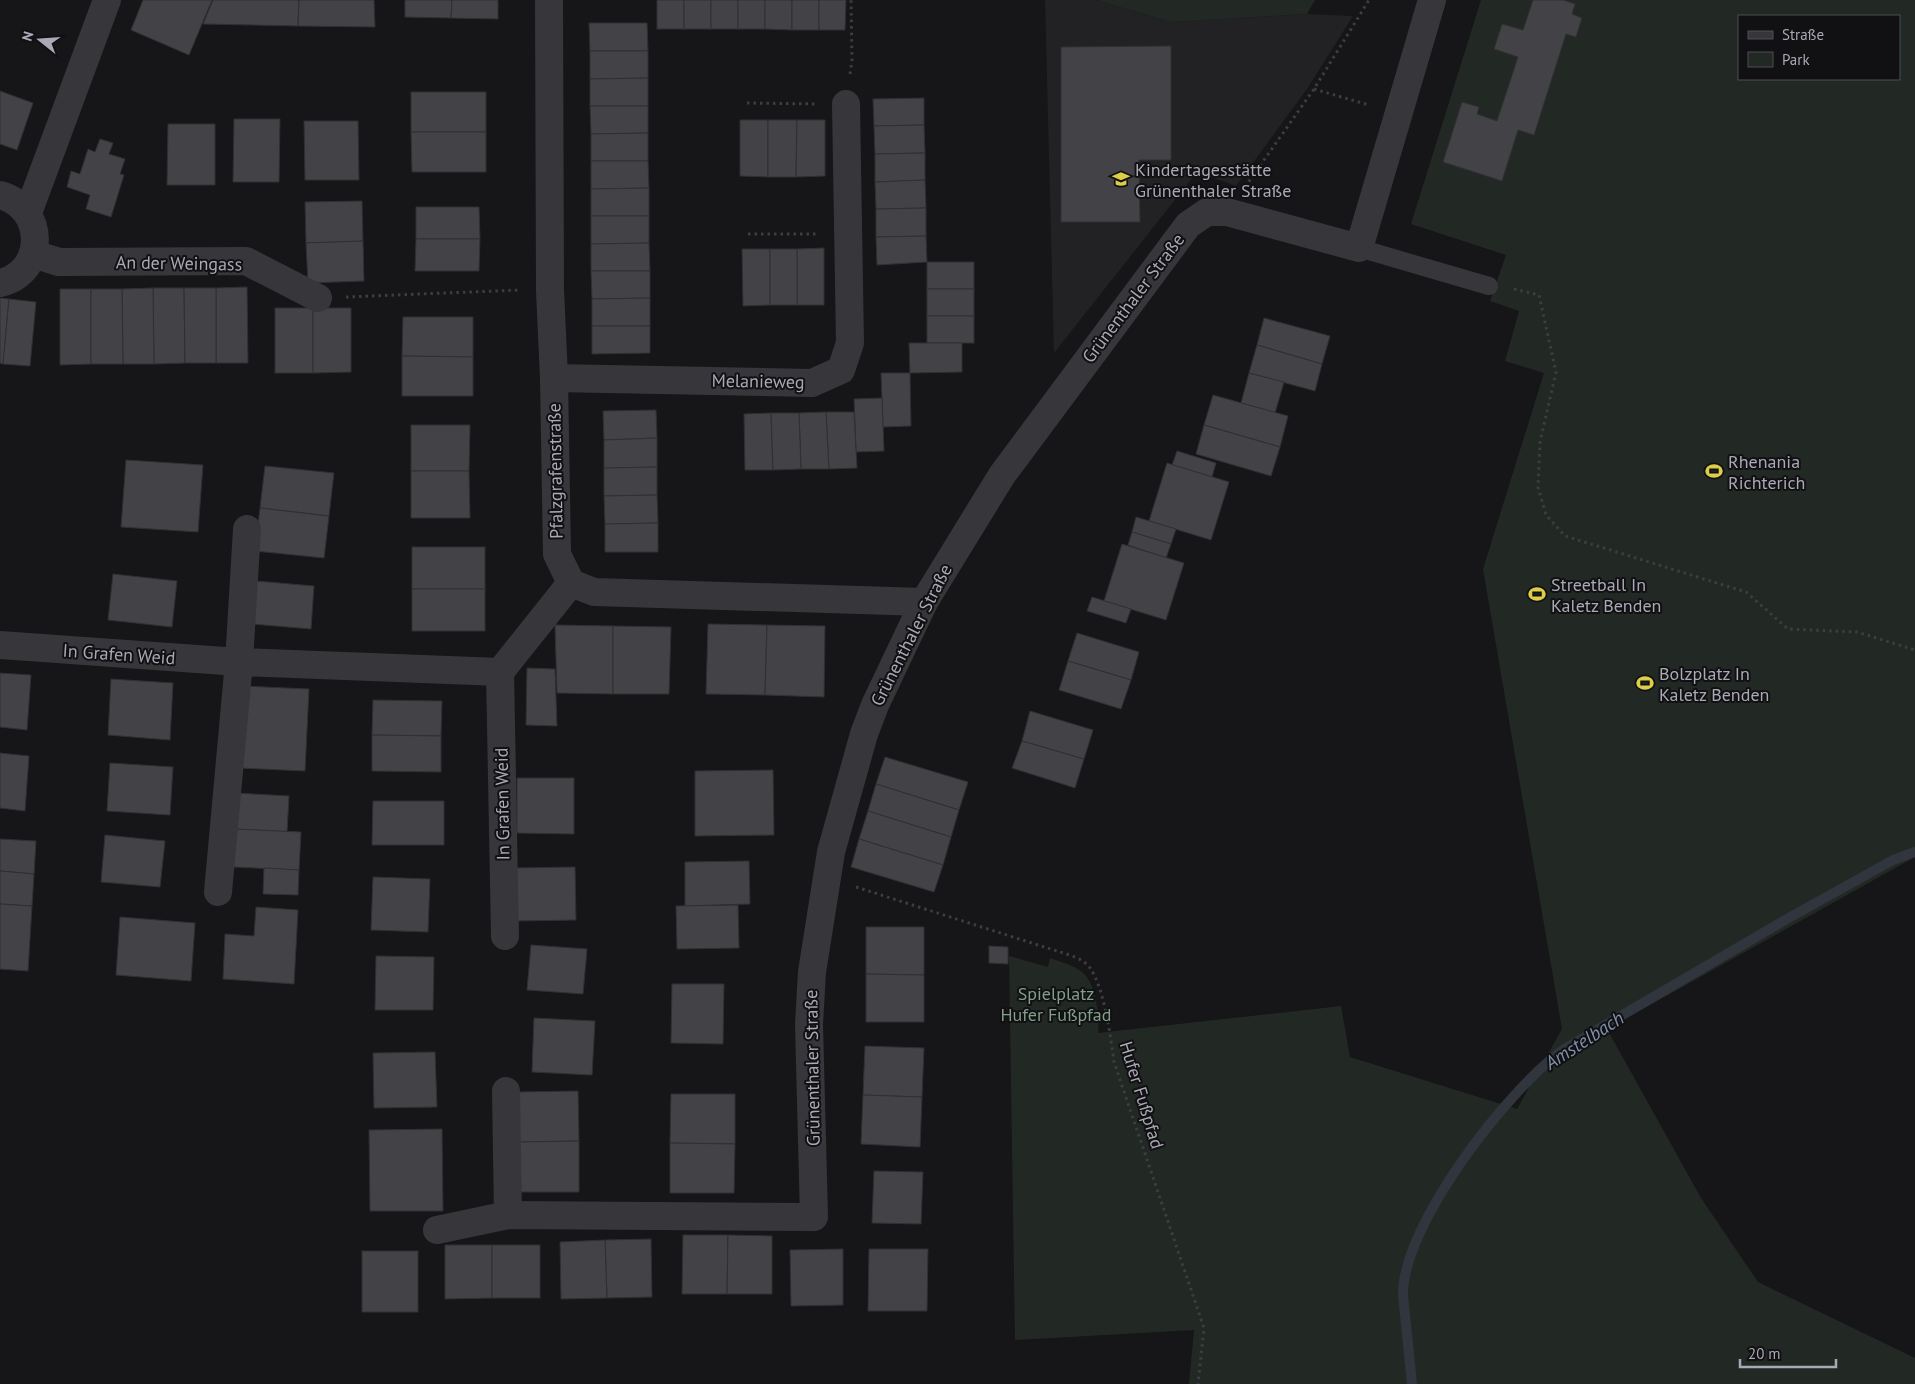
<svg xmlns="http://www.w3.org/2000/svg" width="1915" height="1384" font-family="'PT Sans',sans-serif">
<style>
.built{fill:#222124}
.green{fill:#222924;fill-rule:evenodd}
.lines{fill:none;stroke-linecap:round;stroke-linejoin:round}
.stream{stroke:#30353e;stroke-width:10}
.building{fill:#434247;stroke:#303033}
.path{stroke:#3d3d42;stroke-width:3;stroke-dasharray:2.5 4;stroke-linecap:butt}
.service{stroke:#37373b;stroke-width:18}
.minor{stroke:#37373b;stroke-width:28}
.labels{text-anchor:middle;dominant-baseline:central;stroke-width:4;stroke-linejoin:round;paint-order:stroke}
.poi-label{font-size:18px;fill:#a9aab6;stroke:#111012;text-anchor:start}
.street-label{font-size:18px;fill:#a9aab6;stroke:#111012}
.park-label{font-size:18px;fill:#829f8a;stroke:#111012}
.water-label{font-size:19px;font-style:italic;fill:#8390ad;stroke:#111012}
</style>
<rect width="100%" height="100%" fill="#161517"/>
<polygon class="built" points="1045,0 1096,0 1171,22 1307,14 1353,16 1307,89 1236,186 1197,172 1054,353"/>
<g class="green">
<polygon points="1096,0 1315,0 1307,14 1171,22"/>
<path d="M1481,0H1915V857L1607,1029L1701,1198L1758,1282L1915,1358V1384H1189L1194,1330L1015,1340L1009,956L1048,967L1050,958C1061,962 1074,965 1083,973C1096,983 1100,1019 1098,1033L1341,1006L1350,1057L1517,1109L1562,1029L1483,569L1544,373L1505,361L1519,311L1490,301L1506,255L1411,224ZM1739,16H1899V79H1739Z"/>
</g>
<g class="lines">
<path class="stream" d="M1412,1384L1403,1295C1402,1225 1510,1086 1566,1048L1785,920L1893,860L1915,852"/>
</g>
<g class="building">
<polygon points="143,0 212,0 189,55 131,30"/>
<polygon points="213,0 299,0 298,26 203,24"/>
<polygon points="299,0 374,0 375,27 298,26"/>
<polygon points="405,0 452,0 451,18 405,17"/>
<polygon points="452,0 498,0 498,19 451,18"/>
<rect x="657" y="0" width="27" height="29"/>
<rect x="684" y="0" width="27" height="29"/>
<rect x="711" y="0" width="27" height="29"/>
<rect x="738" y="0" width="27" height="29"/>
<polygon points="765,0 792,0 792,30 765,29"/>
<rect x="792" y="0" width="27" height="30"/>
<polygon points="819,0 846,0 845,30 819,30"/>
<polygon points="1533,0 1563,0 1575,4 1572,14 1582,18 1576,37 1566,34 1534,135 1518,130 1502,181 1443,162 1462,102 1479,107 1477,114 1497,121 1518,57 1494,49 1502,24 1523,30"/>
<polygon points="589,23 647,23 648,51 590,51"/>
<polygon points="1171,46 1171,160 1139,160 1140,222 1061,222 1061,47"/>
<polygon points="590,51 648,51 648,78 590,79"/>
<polygon points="648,78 648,106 590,106 590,79"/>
<polygon points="0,91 33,103 17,150 0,144"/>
<rect x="411" y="92" width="75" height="40"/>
<polygon points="924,98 924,125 874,126 873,99"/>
<polygon points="590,106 648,106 648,133 591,134"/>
<polygon points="234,119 280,119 279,182 233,182"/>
<polygon points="740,120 768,120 768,177 740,176"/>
<polygon points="768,120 797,120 796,177 768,177"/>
<polygon points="797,120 825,120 825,176 796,177"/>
<polygon points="304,121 358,121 359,180 305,180"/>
<polygon points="168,124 215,124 215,185 167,185"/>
<polygon points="924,125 925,153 875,154 874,126"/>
<polygon points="411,132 486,132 486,172 412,172"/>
<polygon points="648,133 648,161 591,161 591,134"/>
<polygon points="100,139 113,143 109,154 125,159 120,174 124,175 111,217 86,209 90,195 67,187 71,171 80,174 88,149 95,152"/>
<polygon points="925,153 925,180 875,182 875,154"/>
<polygon points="591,161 648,161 649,188 591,189"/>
<polygon points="925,180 926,208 876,209 875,182"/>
<polygon points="649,188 649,216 591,216 591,189"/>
<polygon points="362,201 363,241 306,243 305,202"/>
<polygon points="416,207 479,207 480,239 416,239"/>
<polygon points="926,208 926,236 876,237 876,209"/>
<polygon points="591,216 649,216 649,243 591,244"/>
<polygon points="926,236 927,262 877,265 876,237"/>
<polygon points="416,239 480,239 479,271 415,271"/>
<polygon points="363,241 364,281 308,283 306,243"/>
<polygon points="649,243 650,271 591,271 591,244"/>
<polygon points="824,248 824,305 797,305 797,249"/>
<polygon points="742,249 770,249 770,305 743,306"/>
<rect x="770" y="249" width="27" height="56"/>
<rect x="927" y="262" width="47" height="27"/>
<polygon points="591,271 650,271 650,298 592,299"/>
<polygon points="247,287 248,363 216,363 216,288"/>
<polygon points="153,288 184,288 185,363 154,364"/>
<polygon points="153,288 154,364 123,364 122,289"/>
<polygon points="184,288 216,288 216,363 185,363"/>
<polygon points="60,289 91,289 91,364 60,365"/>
<polygon points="91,289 122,289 123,364 91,364"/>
<rect x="927" y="289" width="47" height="27"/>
<polygon points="0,298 9,299 3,364 0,363"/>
<polygon points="650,298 650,326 592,326 592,299"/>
<polygon points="9,299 36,302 30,366 3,364"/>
<rect x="275" y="308" width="38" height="65"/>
<polygon points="313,308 351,308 351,372 313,373"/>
<rect x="927" y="316" width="47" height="27"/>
<polygon points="403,317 473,317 473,357 402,356"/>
<polygon points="1264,318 1330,336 1322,364 1257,345"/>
<polygon points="592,326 650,326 650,353 592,354"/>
<polygon points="909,343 962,343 962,372 910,373"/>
<polygon points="1257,345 1322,364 1315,391 1249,373"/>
<polygon points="402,356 473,357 473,396 402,396"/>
<polygon points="881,373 910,373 911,426 883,427"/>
<polygon points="1249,373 1284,382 1275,413 1241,403"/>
<polygon points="1213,395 1288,416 1280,447 1204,425"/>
<polygon points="882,398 884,451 856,452 854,399"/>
<polygon points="656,410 657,438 604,440 603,411"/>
<polygon points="826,412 854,412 857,468 829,469"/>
<polygon points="826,412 829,469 801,469 799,413"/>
<polygon points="771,413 773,470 745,470 744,414"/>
<polygon points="771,413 799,413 801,469 773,470"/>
<polygon points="411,425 470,425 469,471 411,471"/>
<polygon points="1204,425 1280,447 1271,476 1196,454"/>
<polygon points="657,438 657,467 604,468 604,440"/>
<polygon points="1177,451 1216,463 1212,477 1172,465"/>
<polygon points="126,460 203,465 198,532 121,527"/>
<polygon points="1167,463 1229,482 1211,540 1149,521"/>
<polygon points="265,466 334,473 329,516 260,508"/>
<polygon points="657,467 657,495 604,496 604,468"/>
<polygon points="411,471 469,471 470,518 411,518"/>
<polygon points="657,495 658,523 605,524 604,496"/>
<polygon points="260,508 329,516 324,558 255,551"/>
<polygon points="1136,517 1176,529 1171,544 1132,532"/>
<polygon points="658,523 658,552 605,552 605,524"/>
<polygon points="1132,532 1171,544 1166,558 1128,545"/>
<polygon points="1122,544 1184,563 1166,620 1104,601"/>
<rect x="412" y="547" width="73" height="42"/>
<polygon points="113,574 177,581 172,627 108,620"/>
<polygon points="256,581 314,586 311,629 252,624"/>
<rect x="412" y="589" width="73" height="42"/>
<polygon points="1092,597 1131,609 1126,623 1087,611"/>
<polygon points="708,624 767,625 765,695 706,694"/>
<polygon points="555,625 613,626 613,694 557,693"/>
<polygon points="767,625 825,626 824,697 765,695"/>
<polygon points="613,626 671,627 669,694 613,694"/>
<polygon points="1077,633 1139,652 1131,680 1068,661"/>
<polygon points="1068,661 1131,680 1121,709 1059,690"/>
<polygon points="527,668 555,669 557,726 526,725"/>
<polygon points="0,673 31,675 27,730 0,727"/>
<polygon points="111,679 173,683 170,740 108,735"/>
<polygon points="243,686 309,689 305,771 240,768"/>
<polygon points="373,700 442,701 441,736 372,735"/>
<polygon points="1030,711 1093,730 1084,759 1022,741"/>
<polygon points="372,735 441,736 441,772 372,771"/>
<polygon points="1022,741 1084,759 1075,788 1012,768"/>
<polygon points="0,753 29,756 25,811 0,808"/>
<polygon points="885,757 968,782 959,810 876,784"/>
<polygon points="110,763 173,767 170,815 107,811"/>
<polygon points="773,770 774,835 695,836 695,771"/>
<polygon points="517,778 574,778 574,834 517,833"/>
<polygon points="876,784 959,810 951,837 868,811"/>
<polygon points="236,793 289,796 287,832 234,829"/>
<polygon points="373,801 444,801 444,845 372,845"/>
<polygon points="868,811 951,837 943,865 859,839"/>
<polygon points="234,829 301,832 299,870 233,867"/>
<polygon points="105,835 165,841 160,887 101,882"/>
<polygon points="0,839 36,841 34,874 0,871"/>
<polygon points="859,839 943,865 934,892 851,867"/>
<polygon points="749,861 750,904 685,906 685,862"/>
<polygon points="575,867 576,920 514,921 513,868"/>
<polygon points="264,868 299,870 298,895 263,894"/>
<polygon points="0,871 34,874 32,906 0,904"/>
<polygon points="373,877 430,879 428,932 371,930"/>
<polygon points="0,904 32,906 28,971 0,969"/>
<polygon points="738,905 739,948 677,949 676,906"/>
<polygon points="256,907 298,910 294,984 223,979 225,934 254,936"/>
<polygon points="120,917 195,923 191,981 116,975"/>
<polygon points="866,927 924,927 924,975 866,974"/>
<polygon points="531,945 587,949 583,994 527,990"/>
<polygon points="989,946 1008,947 1008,964 989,963"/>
<polygon points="376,956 434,957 433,1010 375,1010"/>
<polygon points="866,974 924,975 924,1022 866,1022"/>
<polygon points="672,984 724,984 723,1044 671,1043"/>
<polygon points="534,1018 595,1021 592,1075 532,1072"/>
<polygon points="865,1046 924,1048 922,1097 863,1095"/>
<polygon points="435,1052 437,1107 374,1108 373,1053"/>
<polygon points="578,1091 579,1141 519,1142 519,1092"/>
<polygon points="671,1094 735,1094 735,1144 670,1143"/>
<polygon points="863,1095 922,1097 920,1147 861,1144"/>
<polygon points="442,1129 443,1211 370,1211 369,1130"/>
<polygon points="579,1141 579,1192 520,1192 519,1142"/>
<polygon points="670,1143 735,1144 734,1193 670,1193"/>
<polygon points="874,1171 923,1172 921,1224 872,1223"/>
<polygon points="683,1235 728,1235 727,1294 682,1294"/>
<polygon points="728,1235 772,1236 772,1294 727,1294"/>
<polygon points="651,1239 652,1297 607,1298 605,1240"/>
<polygon points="605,1240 607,1298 561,1299 560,1242"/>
<polygon points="445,1245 492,1245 492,1298 445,1299"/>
<rect x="492" y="1245" width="48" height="53"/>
<polygon points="843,1249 843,1305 791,1306 790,1250"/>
<polygon points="869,1249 928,1249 927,1311 868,1311"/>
<rect x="362" y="1251" width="56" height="61"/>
</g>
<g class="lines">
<g class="path">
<polyline points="850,74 852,60 851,0"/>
<polyline points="1314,89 1369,105"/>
<polyline points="747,103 817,104"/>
<polyline points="1245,187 1314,89 1369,0"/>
<polyline points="748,234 817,234"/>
<polyline points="1514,289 1539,295 1556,372 1540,442 1538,487 1546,515 1565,536 1746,592 1788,629 1857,632 1915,650"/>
<polyline points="346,297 520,290"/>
<path d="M856,887L1060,952C1070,955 1084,959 1090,968C1104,987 1111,1038 1114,1062L1204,1328L1198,1384"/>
</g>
<polyline class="service" points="1359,248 1489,286"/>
<g class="minor">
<polyline points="549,0 550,290 554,378 557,554 571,583 594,592 924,602"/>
<path d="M0,195C46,207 47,272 0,283"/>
<polyline points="28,213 107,0"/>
<polyline points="33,254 59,262 246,261 318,298"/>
<polyline points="554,378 812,383 841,370 850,343 846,104"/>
<polyline points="0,645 239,662 500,672"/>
<polyline points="218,892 239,662 247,529"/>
<polyline points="505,936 500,672 571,583"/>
<polyline points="506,1091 508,1215"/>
<polyline points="437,1230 508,1215 814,1217 809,1024 812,972 831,852 864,734 875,705 924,602 1002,475 1188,225 1207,212 1227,212 1359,248 1432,0"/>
</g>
</g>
<defs>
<g id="school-bare" transform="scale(1.35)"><path d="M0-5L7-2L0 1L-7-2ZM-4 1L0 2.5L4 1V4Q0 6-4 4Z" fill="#decd46" stroke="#111012" stroke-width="2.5" paint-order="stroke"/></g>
<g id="stadium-bare" transform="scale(1.35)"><path d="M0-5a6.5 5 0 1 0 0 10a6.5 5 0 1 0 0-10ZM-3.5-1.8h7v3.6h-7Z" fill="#decd46" stroke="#111012" stroke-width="2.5" paint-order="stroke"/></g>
</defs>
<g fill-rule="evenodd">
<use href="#school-bare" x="1121" y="179"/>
<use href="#stadium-bare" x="1714" y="471"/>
<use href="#stadium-bare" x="1537" y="594"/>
<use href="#stadium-bare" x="1645" y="683"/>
</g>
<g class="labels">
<g class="poi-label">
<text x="1135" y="169">Kindertagesstätte<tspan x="1135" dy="21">Grünenthaler Straße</tspan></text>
<text x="1728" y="461">Rhenania<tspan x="1728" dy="21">Richterich</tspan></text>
<text x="1551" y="584">Streetball In<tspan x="1551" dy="21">Kaletz Benden</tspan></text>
<text x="1659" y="673">Bolzplatz In<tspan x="1659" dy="21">Kaletz Benden</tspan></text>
</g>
<g class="street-label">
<text transform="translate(179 263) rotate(1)">An der Weingass</text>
<text transform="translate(1133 298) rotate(-53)">Grünenthaler Straße</text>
<text transform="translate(758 381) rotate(1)">Melanieweg</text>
<text transform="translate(555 471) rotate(-91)">Pfalzgrafenstraße</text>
<text transform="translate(911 635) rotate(-63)">Grünenthaler Straße</text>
<text transform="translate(119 654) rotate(4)">In Grafen Weid</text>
<text transform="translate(502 804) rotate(-91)">In Grafen Weid</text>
<text transform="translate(812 1068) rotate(-91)">Grünenthaler Straße</text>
<text transform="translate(1142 1095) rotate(73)">Hufer Fußpfad</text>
</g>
<g class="park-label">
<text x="1056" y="993">Spielplatz<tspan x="1056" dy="21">Hufer Fußpfad</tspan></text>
</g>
<g class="water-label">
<text transform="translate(1584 1040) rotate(-33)">Amstelbach</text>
</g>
</g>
<rect x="1738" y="15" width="162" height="65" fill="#111012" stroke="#4e4e54"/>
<rect x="1748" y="31" width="25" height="8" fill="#37373b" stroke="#4e4e54"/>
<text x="1782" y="40" font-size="15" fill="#a9aab6">Straße</text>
<rect x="1748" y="52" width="25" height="15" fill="#222924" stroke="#4e4e54"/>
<text x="1782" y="65" font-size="15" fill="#a9aab6">Park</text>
<g transform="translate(40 40) rotate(287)" stroke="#111012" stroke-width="4" paint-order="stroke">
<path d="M0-4L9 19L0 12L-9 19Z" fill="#a9aab6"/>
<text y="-8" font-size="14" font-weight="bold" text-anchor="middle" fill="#a9aab6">N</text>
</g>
<path d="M1740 1359v8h96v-8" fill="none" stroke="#a9aab6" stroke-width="2.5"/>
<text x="1748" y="1359" font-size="15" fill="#a9aab6" stroke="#111012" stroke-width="4" paint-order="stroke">20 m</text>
</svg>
